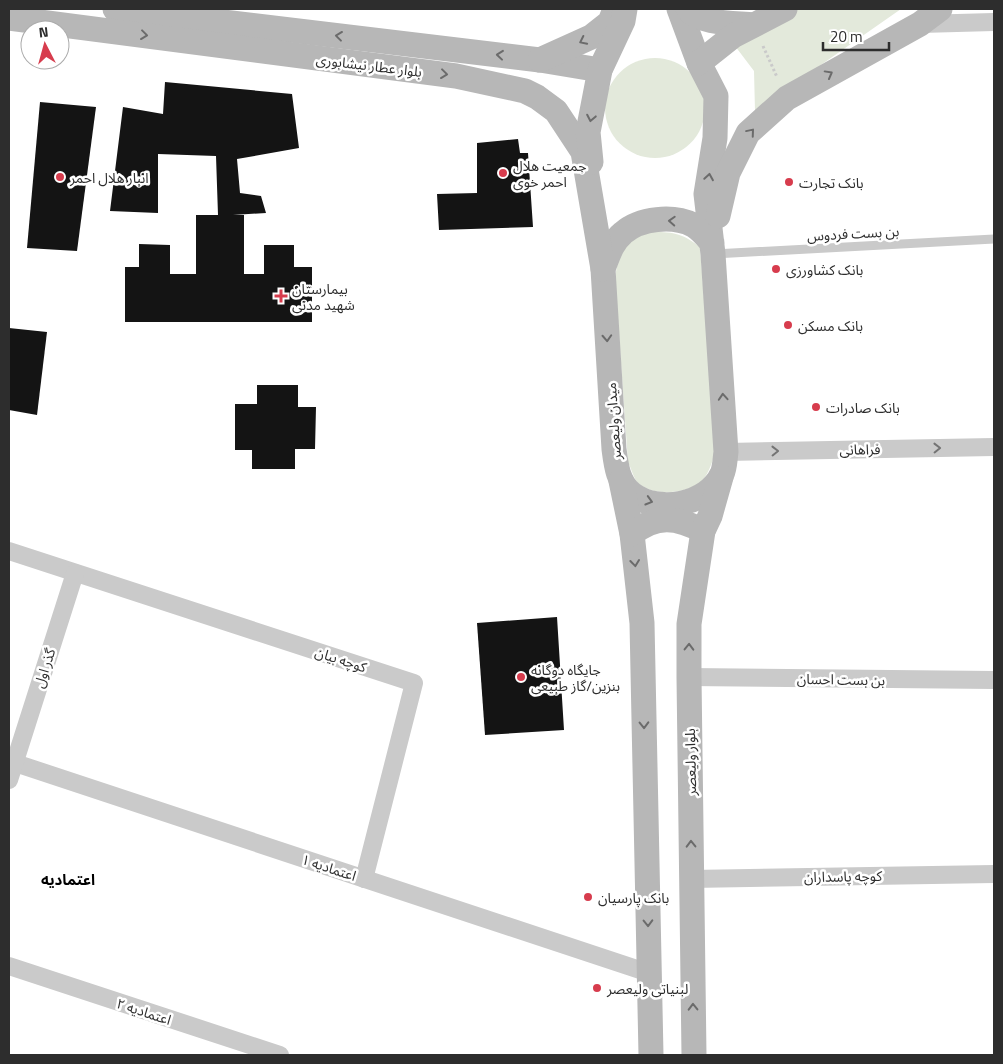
<svg xmlns="http://www.w3.org/2000/svg" width="1003" height="1064" font-family="'Titillium Web','Noto Sans Arabic',sans-serif">
<style>
.green{fill:#e3e9db}
.building{fill:#141414}
.lines{fill:none;stroke-linecap:round;stroke-linejoin:round}
.path{stroke:#cacaca;stroke-width:3;stroke-dasharray:2.5 2.5;stroke-linecap:butt}
.lane{stroke:#cacaca;stroke-width:9}
.street{stroke:#cacaca;stroke-width:18}
.secondary{stroke:#b7b7b7;stroke-width:25}
.oneway{stroke:#6b6b6b}
.oneway2{stroke:#747474}
.poi-dot{fill:#d73c4d;stroke:#fff;stroke-width:2}
.labels{text-anchor:middle;dominant-baseline:central;stroke-width:5;stroke-linejoin:round;paint-order:stroke}
.street-label{font-size:14px;fill:#2d2d2d;stroke:#fff}
.poi-label{font-size:14px;fill:#2d2d2d;stroke:#fff;text-anchor:start}
.neighbourhood-label{font-size:15px;font-weight:bold;fill:#000;stroke:#fff}
</style>
<rect width="100%" height="100%" fill="#fff"/>
<g class="green">
<polygon points="796,9 901,9 755,111 754,71 732,42"/>
<circle cx="655" cy="108" r="50"/>
<path d="M648,232C673,232 680,232 700,247L716,450C712,462 708,478 698,484C682,494 653,496 638,483C634,479 631,468 628,462L615,278C620,248 620,246 648,232Z"/>
</g>
<g class="building">
<polygon points="165,82 292,94 299,148 237,159 240,193 261,196 266,213 233,215 244,215 244,274 264,274 264,245 294,245 294,267 312,267 312,322 125,322 125,267 139,267 139,244 170,245 170,274 196,274 196,215 218,215 216,156 158,154 158,213 110,211 123,107 163,114"/>
<polygon points="40,102 96,107 77,251 27,248"/>
<polygon points="518,139 520,153 528,153 533,227 439,230 437,194 477,193 477,143"/>
<polygon points="9,328 47,332 37,415 9,410"/>
<polygon points="257,385 298,385 298,407 316,407 315,449 295,449 295,469 252,469 252,450 235,450 235,404 257,404"/>
<polygon points="557,617 564,730 485,735 477,623"/>
</g>
<g class="lines">
<polyline class="path" points="763,46 777,77"/>
<polyline class="lane" points="714,254 994,239"/>
<g class="street">
<polyline points="920,24 994,22"/>
<polyline points="726,452 994,447"/>
<polyline points="9,551 414,683 364,879"/>
<polyline points="689,677 994,680"/>
<polyline points="9,761 649,973"/>
<polyline points="9,780 75,573"/>
<polyline points="691,879 994,874"/>
<polyline points="9,966 280,1055"/>
</g>
<g class="secondary">
<polyline points="115,9 540,60 600,70"/>
<path d="M679,9L699,63L716,96L715,138L706,194L713,254L726,452C725,458 725,468 722,474C708,505 658,514 632,494C618,483 616,465 614,449L603,269C608,256 612,242 623,233C640,218 673,215 693,225C701,230 706,236 712,243"/>
<path d="M688,9C700,24 735,23 753,25"/>
<polyline points="9,18 456,76 525,91 537,97 556,111 583,152 603,269"/>
<polyline points="540,60 591,37 610,22 615,9"/>
<polyline points="699,63 733,36 785,9"/>
<polyline points="591,162 588,132 600,70 623,21 625,9"/>
<polyline points="718,216 728,173 748,133 787,98 920,24 940,9"/>
<polyline points="621,481 632,534 642,623 651,1055"/>
<path d="M632,534C656,514 677,517 703,531"/>
<polyline points="694,1055 689,677 689,624 703,531 710,516 721,477"/>
</g>
</g>
<defs><path id="oneway-chevron" d="M-2-3.5L2.5 0L-2 3.5" fill="none" stroke-width="1.6" stroke-linecap="round" stroke-linejoin="round" transform="scale(1.25)"/></defs>
<g class="oneway">
<use href="#oneway-chevron" transform="translate(144 35) rotate(7)"/>
<use href="#oneway-chevron" transform="translate(339 36) rotate(-173)"/>
<use href="#oneway-chevron" transform="translate(583 41) rotate(154)"/>
<use href="#oneway-chevron" transform="translate(500 55) rotate(-174)"/>
<use href="#oneway-chevron" transform="translate(444 74) rotate(7)"/>
<use href="#oneway-chevron" transform="translate(829 74) rotate(-29)"/>
<use href="#oneway-chevron" transform="translate(591 118) rotate(101)"/>
<use href="#oneway-chevron" transform="translate(751 132) rotate(-50)"/>
<use href="#oneway-chevron" transform="translate(709 177) rotate(-81)"/>
<use href="#oneway-chevron" transform="translate(672 221) rotate(-177)"/>
<use href="#oneway-chevron" transform="translate(607 338) rotate(87)"/>
<use href="#oneway-chevron" transform="translate(723 397) rotate(-94)"/>
<use href="#oneway-chevron" transform="translate(649 501) rotate(16)"/>
<use href="#oneway-chevron" transform="translate(635 563) rotate(83)"/>
<use href="#oneway-chevron" transform="translate(689 647) rotate(-89)"/>
<use href="#oneway-chevron" transform="translate(644 725) rotate(89)"/>
<use href="#oneway-chevron" transform="translate(691 844) rotate(-91)"/>
<use href="#oneway-chevron" transform="translate(648 923) rotate(89)"/>
<use href="#oneway-chevron" transform="translate(693 1007) rotate(-91)"/>
</g>
<g class="oneway2">
<use href="#oneway-chevron" transform="translate(937 448) rotate(-1)"/>
<use href="#oneway-chevron" transform="translate(775 451) rotate(-1)"/>
</g>
<g class="poi-dot">
<circle cx="503" cy="173" r="5"/>
<circle cx="60" cy="177" r="5"/>
<circle cx="789" cy="182" r="5"/>
<circle cx="776" cy="269" r="5"/>
<path d="M278.5 288.5h5v5h5v5h-5v5h-5v-5h-5v-5h5z"/>
<circle cx="788" cy="325" r="5"/>
<circle cx="816" cy="407" r="5"/>
<circle cx="521" cy="677" r="5"/>
<circle cx="588" cy="897" r="5"/>
<circle cx="597" cy="988" r="5"/>
</g>
<g class="labels">
<g class="street-label">
<text transform="translate(369 65) rotate(7)">بلوار عطار نیشابوری</text>
<text transform="translate(853 233) rotate(-3)">بن بست فردوس</text>
<text transform="translate(613 421) rotate(-94)">میدان ولیعصر</text>
<text transform="translate(860 449) rotate(-1)">فراهانی</text>
<text transform="translate(341 659) rotate(18)">کوچه بیان</text>
<text transform="translate(44 668) rotate(-72)">گذر اول</text>
<text transform="translate(841 679) rotate(1)">بن بست احسان</text>
<text transform="translate(690 762) rotate(-91)">بلوار ولیعصر</text>
<text transform="translate(329 867) rotate(18)">اعتمادیه ۱</text>
<text transform="translate(843 876) rotate(-1)">کوچه پاسداران</text>
<text transform="translate(144 1011) rotate(18)">اعتمادیه ۲</text>
</g>
<g class="poi-label">
<text x="513" y="165">جمعیت هلال<tspan x="513" dy="16">احمر خوی</tspan></text>
<text x="70" y="177">انبار هلال احمر</text>
<text x="799" y="182">بانک تجارت</text>
<text x="786" y="269">بانک کشاورزی</text>
<text x="292" y="288">بیمارستان<tspan x="292" dy="16">شهید مدنی</tspan></text>
<text x="798" y="325">بانک مسکن</text>
<text x="826" y="407">بانک صادرات</text>
<text x="531" y="669">جایگاه دوگانه<tspan x="531" dy="16">بنزین/گاز طبیعی</tspan></text>
<text x="598" y="897">بانک پارسیان</text>
<text x="607" y="988">لبنیاتی ولیعصر</text>
</g>
<g class="neighbourhood-label">
<text x="68" y="879">اعتمادیه</text>
</g>
</g>
<rect width="1003" height="1064" fill="none" stroke="#2d2d2d" stroke-width="20"/>
<g transform="translate(45 45) rotate(354)"><circle r="24" fill="#ffffff" stroke="#ababab"/>
<path d="M0-4L9 19L0 12L-9 19Z" fill="#d73c4d"/>
<text y="-8" font-size="14" font-weight="bold" text-anchor="middle" fill="#2d2d2d">N</text>
</g>
<path d="M823 42v8h66v-8" fill="none" stroke="#2d2d2d" stroke-width="2.5"/>
<text x="830" y="42" font-size="15" fill="#2d2d2d" stroke="#ffffff" stroke-width="4" paint-order="stroke">20 m</text>
</svg>
